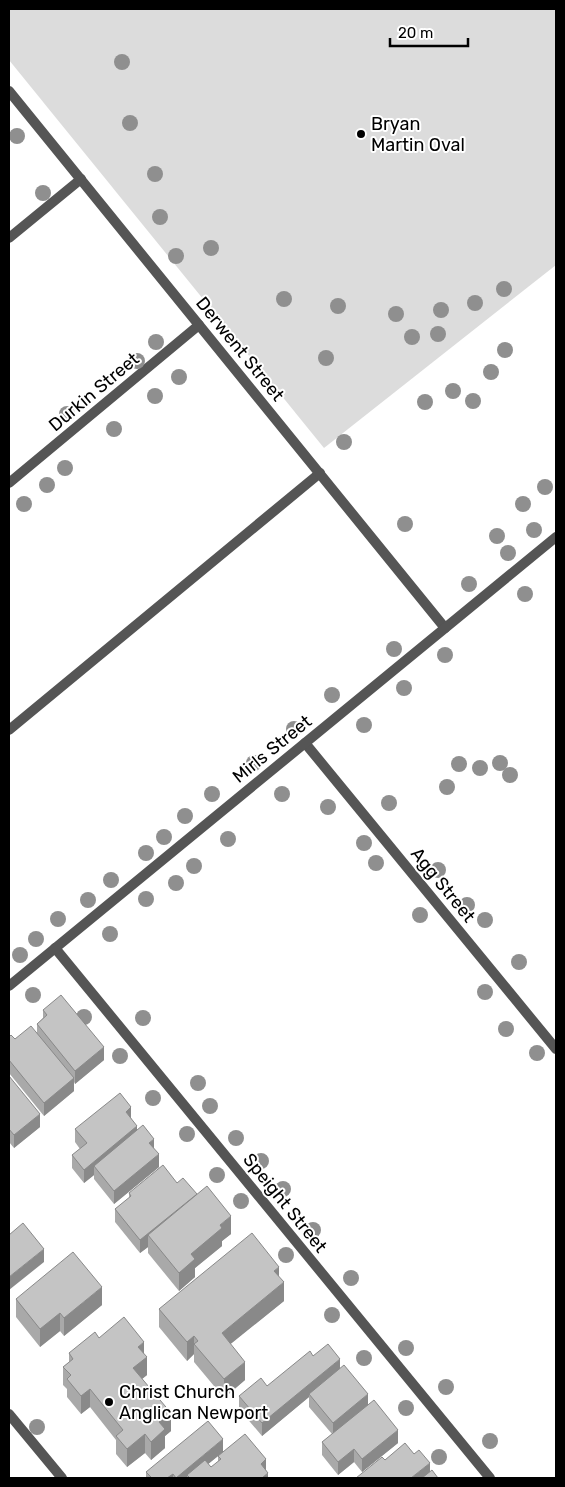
<svg xmlns="http://www.w3.org/2000/svg" width="565" height="1487" font-family="Rubik,sans-serif">
<style>
.green{fill:#dcdcdc}
.lines{fill:none;stroke-linecap:round;stroke-linejoin:round}
.service{stroke:#555;stroke-width:10}
.minor{stroke:#555;stroke-width:10}
.tertiary{stroke:#555;stroke-width:10}
.tree{fill:#8f8f8f}
.wall{fill:#a9a9a9;fill-rule:evenodd}
.shaded-wall{fill:#898989}
.building{fill:#c4c4c4;stroke:#898989}
.poi-dot{fill:#000;stroke:#fff;stroke-width:2}
.labels{text-anchor:middle;dominant-baseline:central;stroke-width:4;stroke-linejoin:round;paint-order:stroke}
.poi-label{font-size:18px;fill:#000;stroke:#fff;text-anchor:start}
.street-label{font-size:18px;fill:#000;stroke:#fff}
</style>
<rect width="100%" height="100%" fill="#fff"/>
<polygon class="green" points="9,9 556,9 556,265 324,448 9,60"/>
<g class="lines">
<g class="service">
<polyline points="9,238 81,179"/>
<polyline points="9,730 320,473"/>
</g>
<g class="minor">
<polyline points="9,91 445,628"/>
<polyline points="9,483 199,325"/>
<polyline points="305,743 556,1049"/>
<polyline points="55,948 490,1478"/>
<polyline points="9,986 556,537"/>
</g>
<polyline class="tertiary" points="9,1414 62,1478"/>
</g>
<g class="tree">
<circle cx="122" cy="62" r="8"/>
<circle cx="130" cy="123" r="8"/>
<circle cx="17" cy="136" r="8"/>
<circle cx="155" cy="174" r="8"/>
<circle cx="43" cy="193" r="8"/>
<circle cx="160" cy="217" r="8"/>
<circle cx="211" cy="248" r="8"/>
<circle cx="176" cy="256" r="8"/>
<circle cx="504" cy="289" r="8"/>
<circle cx="284" cy="299" r="8"/>
<circle cx="475" cy="303" r="8"/>
<circle cx="338" cy="306" r="8"/>
<circle cx="441" cy="310" r="8"/>
<circle cx="396" cy="314" r="8"/>
<circle cx="438" cy="334" r="8"/>
<circle cx="412" cy="337" r="8"/>
<circle cx="156" cy="342" r="8"/>
<circle cx="505" cy="350" r="8"/>
<circle cx="326" cy="358" r="8"/>
<circle cx="137" cy="361" r="8"/>
<circle cx="491" cy="372" r="8"/>
<circle cx="179" cy="377" r="8"/>
<circle cx="453" cy="391" r="8"/>
<circle cx="155" cy="396" r="8"/>
<circle cx="473" cy="401" r="8"/>
<circle cx="425" cy="402" r="8"/>
<circle cx="67" cy="414" r="8"/>
<circle cx="114" cy="429" r="8"/>
<circle cx="344" cy="442" r="8"/>
<circle cx="65" cy="468" r="8"/>
<circle cx="47" cy="485" r="8"/>
<circle cx="545" cy="487" r="8"/>
<circle cx="24" cy="504" r="8"/>
<circle cx="523" cy="504" r="8"/>
<circle cx="405" cy="524" r="8"/>
<circle cx="534" cy="530" r="8"/>
<circle cx="497" cy="536" r="8"/>
<circle cx="508" cy="553" r="8"/>
<circle cx="469" cy="584" r="8"/>
<circle cx="525" cy="594" r="8"/>
<circle cx="394" cy="649" r="8"/>
<circle cx="445" cy="655" r="8"/>
<circle cx="404" cy="688" r="8"/>
<circle cx="332" cy="695" r="8"/>
<circle cx="364" cy="725" r="8"/>
<circle cx="294" cy="729" r="8"/>
<circle cx="254" cy="763" r="8"/>
<circle cx="500" cy="763" r="8"/>
<circle cx="459" cy="764" r="8"/>
<circle cx="480" cy="768" r="8"/>
<circle cx="510" cy="775" r="8"/>
<circle cx="447" cy="787" r="8"/>
<circle cx="212" cy="794" r="8"/>
<circle cx="282" cy="794" r="8"/>
<circle cx="389" cy="803" r="8"/>
<circle cx="328" cy="807" r="8"/>
<circle cx="185" cy="816" r="8"/>
<circle cx="164" cy="837" r="8"/>
<circle cx="228" cy="839" r="8"/>
<circle cx="364" cy="843" r="8"/>
<circle cx="146" cy="853" r="8"/>
<circle cx="376" cy="863" r="8"/>
<circle cx="194" cy="866" r="8"/>
<circle cx="438" cy="870" r="8"/>
<circle cx="111" cy="880" r="8"/>
<circle cx="176" cy="883" r="8"/>
<circle cx="146" cy="899" r="8"/>
<circle cx="88" cy="900" r="8"/>
<circle cx="467" cy="905" r="8"/>
<circle cx="420" cy="915" r="8"/>
<circle cx="58" cy="919" r="8"/>
<circle cx="485" cy="920" r="8"/>
<circle cx="110" cy="934" r="8"/>
<circle cx="36" cy="939" r="8"/>
<circle cx="20" cy="955" r="8"/>
<circle cx="519" cy="962" r="8"/>
<circle cx="485" cy="992" r="8"/>
<circle cx="33" cy="995" r="8"/>
<circle cx="84" cy="1017" r="8"/>
<circle cx="143" cy="1018" r="8"/>
<circle cx="506" cy="1029" r="8"/>
<circle cx="537" cy="1053" r="8"/>
<circle cx="120" cy="1056" r="8"/>
<circle cx="198" cy="1083" r="8"/>
<circle cx="153" cy="1098" r="8"/>
<circle cx="210" cy="1106" r="8"/>
<circle cx="187" cy="1134" r="8"/>
<circle cx="236" cy="1138" r="8"/>
<circle cx="261" cy="1161" r="8"/>
<circle cx="217" cy="1175" r="8"/>
<circle cx="283" cy="1189" r="8"/>
<circle cx="241" cy="1201" r="8"/>
<circle cx="313" cy="1230" r="8"/>
<circle cx="286" cy="1255" r="8"/>
<circle cx="351" cy="1278" r="8"/>
<circle cx="332" cy="1315" r="8"/>
<circle cx="406" cy="1348" r="8"/>
<circle cx="364" cy="1358" r="8"/>
<circle cx="446" cy="1387" r="8"/>
<circle cx="406" cy="1408" r="8"/>
<circle cx="37" cy="1427" r="8"/>
<circle cx="490" cy="1441" r="8"/>
<circle cx="439" cy="1457" r="8"/>
</g>
<g class="wall">
<polygon points="43,1010 104,1060 75,1084 74,1082 74,1091 44,1116 9,1073 9,1037 15,1039 37,1032 37,1024 43,1018"/>
<polygon points="9,1076 40,1127 14,1148 9,1142"/>
<polygon points="131,1118 137,1130 154,1148 159,1167 114,1204 94,1179 94,1175 84,1183 72,1168 72,1155 80,1149 75,1142 75,1129"/>
<polygon points="177,1183 231,1234 222,1241 222,1246 195,1268 195,1277 179,1291 148,1253 148,1247 140,1253 115,1222 115,1209 129,1198 129,1193"/>
<polygon points="279,1277 284,1301 230,1344 245,1380 224,1398 194,1362 194,1354 187,1361 159,1327 159,1309"/>
<polygon points="16,1299 102,1305 64,1336 60,1331 40,1347 16,1317"/>
<polygon points="99,1338 144,1354 147,1375 142,1379 171,1431 165,1436 165,1448 151,1460 145,1453 127,1467 116,1454 116,1440 90,1407 81,1414 67,1397 67,1389 63,1385 63,1367 69,1362 69,1353"/>
<polygon points="313,1356 340,1368 398,1443 362,1472 354,1462 338,1475 322,1455 322,1442 332,1434 309,1407 309,1397 262,1436 239,1409 239,1396 267,1386"/>
<path d="M223,1452L266,1470L268,1478H146V1472ZM218,1456V1462L211,1467L208,1464Z"/>
</g>
<g class="shaded-wall">
<polygon points="104,1047 104,1060 75,1084 75,1071"/>
<polygon points="74,1078 74,1091 44,1116 44,1103"/>
<polygon points="131,1107 131,1120 126,1112"/>
<polygon points="40,1114 40,1127 14,1148 14,1135"/>
<polygon points="137,1126 137,1139 94,1166 94,1175 84,1183 84,1170"/>
<polygon points="154,1139 154,1152 149,1143"/>
<polygon points="159,1154 159,1167 114,1204 114,1191"/>
<polygon points="197,1194 148,1235 148,1247 140,1253 140,1240"/>
<polygon points="231,1216 231,1234 222,1241 222,1246 195,1268 195,1277 179,1291 179,1273 191,1254 220,1225"/>
<polygon points="44,1249 44,1262 9,1290 9,1277"/>
<polygon points="279,1267 279,1285 274,1271"/>
<polygon points="284,1282 284,1301 222,1351 222,1333"/>
<polygon points="102,1287 102,1305 64,1336 64,1318"/>
<polygon points="60,1313 60,1331 40,1347 40,1329"/>
<polygon points="194,1336 194,1354 187,1361 187,1342"/>
<polygon points="144,1342 144,1359 147,1357 147,1375 133,1386 133,1368 138,1347"/>
<polygon points="340,1359 340,1372 309,1394 309,1397 262,1436 262,1423"/>
<polygon points="245,1362 245,1380 224,1398 224,1379"/>
<polygon points="90,1389 90,1407 81,1414 81,1396"/>
<polygon points="368,1394 368,1407 333,1436 333,1423"/>
<polygon points="171,1413 171,1431 165,1436 165,1448 151,1460 151,1442 159,1422"/>
<polygon points="398,1430 398,1443 362,1472 362,1459"/>
<polygon points="145,1434 145,1453 127,1467 127,1449"/>
<polygon points="223,1439 223,1452 191,1478 187,1475 187,1478 176,1478"/>
<polygon points="354,1449 354,1462 338,1475 338,1462"/>
<polygon points="266,1459 266,1476 268,1473 268,1478 261,1478 261,1464"/>
<polygon points="430,1463 430,1476 427,1478 411,1478"/>
<polygon points="173,1474 173,1478 167,1478"/>
</g>
<g class="building">
<polygon points="61,995 104,1047 75,1071 37,1024 47,1015 43,1010"/>
<polygon points="31,1026 74,1078 44,1103 9,1060 9,1037 11,1035 15,1039"/>
<polygon points="9,1076 40,1114 14,1135 9,1129"/>
<polygon points="120,1093 131,1107 126,1112 137,1126 84,1170 72,1155 87,1143 75,1129"/>
<polygon points="143,1125 154,1139 149,1143 159,1154 114,1191 94,1166"/>
<polygon points="163,1165 177,1183 183,1178 197,1194 140,1240 115,1209 131,1196 129,1193"/>
<polygon points="207,1186 231,1216 220,1225 222,1228 191,1254 195,1259 179,1273 148,1235"/>
<polygon points="23,1223 44,1249 9,1277 9,1235"/>
<polygon points="252,1233 279,1267 274,1271 284,1282 222,1333 245,1362 224,1379 194,1344 198,1341 194,1336 187,1342 159,1309"/>
<polygon points="73,1252 102,1287 64,1318 60,1313 40,1329 16,1299"/>
<polygon points="124,1317 144,1342 138,1347 147,1357 133,1368 171,1413 159,1422 165,1429 151,1442 145,1434 127,1449 116,1436 123,1430 90,1389 81,1396 67,1379 71,1375 63,1367 73,1359 69,1353 95,1332 99,1338"/>
<polygon points="328,1344 340,1359 262,1423 239,1396 261,1378 267,1386 310,1351 313,1356"/>
<polygon points="344,1365 368,1394 333,1423 309,1394"/>
<polygon points="374,1400 398,1430 362,1459 354,1449 338,1462 322,1442"/>
<polygon points="208,1421 223,1439 176,1478 173,1474 167,1478 152,1478 146,1472"/>
<polygon points="245,1434 266,1459 261,1464 268,1473 262,1478 190,1478 187,1475 205,1460 211,1467 221,1459 218,1456"/>
<polygon points="405,1443 414,1454 419,1450 430,1463 411,1478 356,1478 382,1457 385,1460"/>
<polygon points="432,1470 438,1478 422,1478"/>
</g>
<g class="poi-dot">
<circle cx="361" cy="134" r="5"/>
<circle cx="109" cy="1402" r="5"/>
</g>
<g class="labels">
<g class="poi-label">
<text x="371" y="124">Bryan<tspan x="371" dy="21">Martin Oval</tspan></text>
<text x="119" y="1392">Christ Church<tspan x="119" dy="21">Anglican Newport</tspan></text>
</g>
<g class="street-label">
<text transform="translate(240 349) rotate(51)">Derwent Street</text>
<text transform="translate(94 392) rotate(-40)">Durkin Street</text>
<text transform="translate(272 749) rotate(-39)">Mirls Street</text>
<text transform="translate(443 885) rotate(51)">Agg Street</text>
<text transform="translate(285 1203) rotate(51)">Speight Street</text>
</g>
</g>
<rect width="565" height="1487" fill="none" stroke="#000000" stroke-width="20"/>
<path d="M390 38v8h78v-8" fill="none" stroke="#000000" stroke-width="2.5"/>
<text x="398" y="38" font-size="15" fill="#000000" stroke="#ffffff" stroke-width="4" paint-order="stroke">20 m</text>
</svg>
